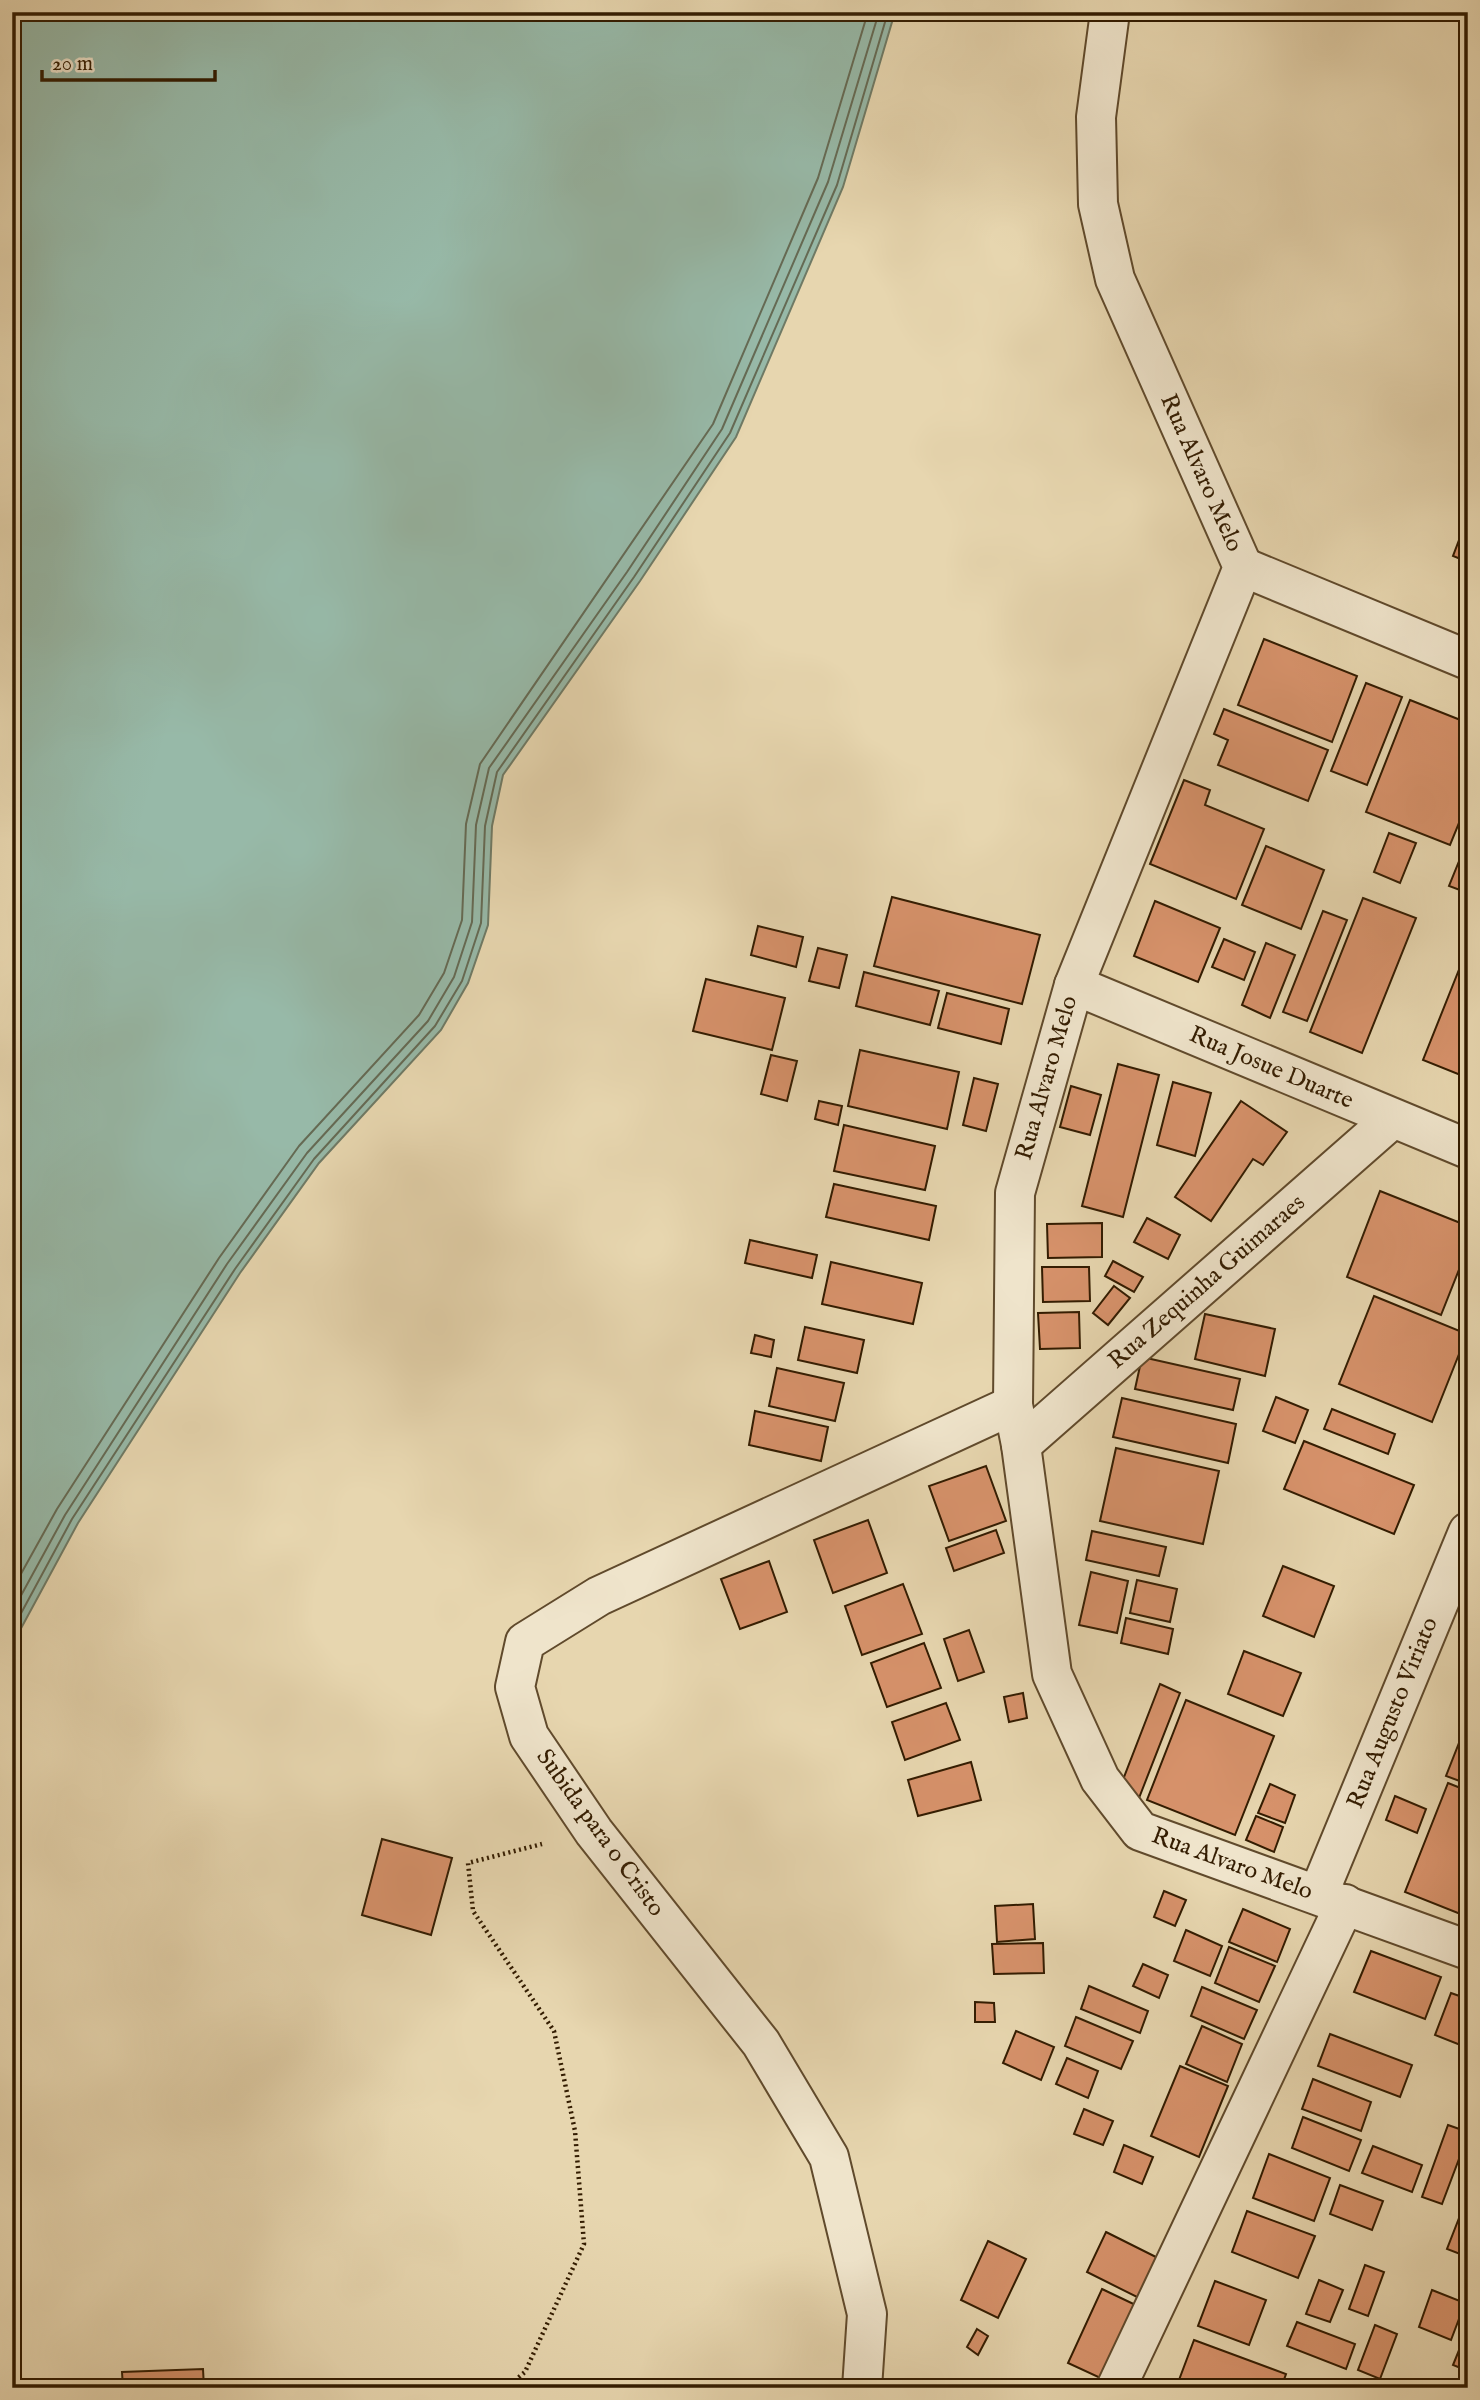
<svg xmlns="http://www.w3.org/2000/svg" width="1480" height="2400" font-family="'IM FELL English',serif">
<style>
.water{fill:#97b9a8;stroke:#6f7a65;stroke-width:2}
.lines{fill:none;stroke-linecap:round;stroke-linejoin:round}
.shore{stroke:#656a54;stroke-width:2}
.building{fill:#d7926b;stroke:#331c01;stroke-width:2}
.minor-casing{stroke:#604a2c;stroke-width:42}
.path{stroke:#331c01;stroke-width:4.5;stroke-dasharray:2 3.5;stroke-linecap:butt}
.minor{stroke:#efe4cb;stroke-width:38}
.labels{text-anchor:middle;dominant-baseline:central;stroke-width:5;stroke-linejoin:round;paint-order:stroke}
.street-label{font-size:24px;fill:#331c01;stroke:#efe4cb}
</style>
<rect width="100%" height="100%" fill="#e7d6af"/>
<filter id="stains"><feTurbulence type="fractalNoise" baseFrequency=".00286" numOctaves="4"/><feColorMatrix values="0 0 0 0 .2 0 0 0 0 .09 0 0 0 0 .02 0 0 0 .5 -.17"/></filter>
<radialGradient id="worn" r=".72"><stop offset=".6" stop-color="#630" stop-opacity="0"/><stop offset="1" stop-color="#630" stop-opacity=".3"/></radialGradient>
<polygon class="water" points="12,12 895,12 843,187 736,437 640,581 503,775 492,826 488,925 468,983 441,1030 319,1163 240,1273 78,1523 12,1645"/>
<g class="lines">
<g class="shore">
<polyline points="12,1590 57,1509 219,1258 299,1146 419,1015 444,973 462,920 466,824 480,764 713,424 818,178 868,12"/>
<polyline points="12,1612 65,1515 227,1264 307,1153 428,1021 454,977 472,922 476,825 489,768 627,572 722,429 828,182 879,12"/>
<polyline points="12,1630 72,1519 235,1269 314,1159 435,1026 462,981 481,923 485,826 497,772 634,577 730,433 837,185 888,12"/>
</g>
</g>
<g class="building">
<polygon points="1464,527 1468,528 1468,562 1453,556"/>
<polygon points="1264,639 1357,676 1332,742 1238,705"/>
<polygon points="1366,683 1402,697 1367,785 1331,771"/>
<polygon points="1410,700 1468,723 1468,801 1450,845 1366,812"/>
<polygon points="1224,709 1328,750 1308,801 1218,765 1228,740 1214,734"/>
<polygon points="1184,780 1210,790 1205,805 1264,829 1236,899 1150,864"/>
<polygon points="1389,833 1416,843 1400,883 1374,872"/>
<polygon points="1468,839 1468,893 1449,886"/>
<polygon points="1266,846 1324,870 1301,929 1242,905"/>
<polygon points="892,897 1040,935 1022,1004 874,966"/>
<polygon points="1363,898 1416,918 1362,1053 1310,1032"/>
<polygon points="1155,901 1220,928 1198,982 1134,956"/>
<polygon points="1323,911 1347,920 1307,1021 1283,1012"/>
<polygon points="758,926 803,937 796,967 751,955"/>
<polygon points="1224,939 1255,952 1244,980 1212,967"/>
<polygon points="1266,943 1295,955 1270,1018 1242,1005"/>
<polygon points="1468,947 1468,1078 1423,1060"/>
<polygon points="818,948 847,955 839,988 809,981"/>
<polygon points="864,972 939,991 930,1025 856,1006"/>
<polygon points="706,979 785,998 772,1050 693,1031"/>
<polygon points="947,993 1009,1009 1001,1044 938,1028"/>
<polygon points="860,1050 959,1072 947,1129 848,1106"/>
<polygon points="771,1055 797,1061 787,1101 761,1094"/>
<polygon points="1118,1064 1159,1075 1123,1217 1082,1206"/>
<polygon points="974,1078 998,1084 986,1131 963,1125"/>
<polygon points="1173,1082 1211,1093 1195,1156 1157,1145"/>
<polygon points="1071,1086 1101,1095 1090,1135 1060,1127"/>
<polygon points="819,1101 842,1106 838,1125 815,1119"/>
<polygon points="1241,1101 1287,1132 1263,1165 1253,1159 1211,1221 1175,1197"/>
<polygon points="844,1125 935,1146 925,1190 834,1171"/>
<polygon points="834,1184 936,1206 929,1240 826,1217"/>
<polygon points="1380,1191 1468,1226 1468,1247 1441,1315 1347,1277"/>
<polygon points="1147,1218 1180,1235 1168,1259 1134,1242"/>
<polygon points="1102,1223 1102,1257 1048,1258 1047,1224"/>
<polygon points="750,1240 817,1255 812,1278 745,1263"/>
<polygon points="1113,1261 1143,1277 1134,1292 1105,1276"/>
<polygon points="831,1262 922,1283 913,1324 822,1304"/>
<polygon points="1042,1267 1089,1267 1090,1301 1043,1302"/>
<polygon points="1114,1286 1130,1298 1108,1325 1093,1313"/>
<polygon points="1374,1296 1467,1334 1432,1422 1339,1384"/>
<polygon points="1079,1312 1080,1348 1040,1349 1038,1313"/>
<polygon points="1205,1314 1275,1329 1265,1376 1195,1359"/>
<polygon points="805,1327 864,1340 857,1373 798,1360"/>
<polygon points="755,1335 774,1340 771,1357 751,1353"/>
<polygon points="1142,1357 1240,1379 1233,1410 1135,1389"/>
<polygon points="777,1368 844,1383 835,1421 769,1406"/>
<polygon points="1276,1397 1308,1410 1295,1443 1263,1431"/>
<polygon points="1122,1398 1236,1424 1228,1463 1113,1437"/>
<polygon points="1332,1409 1395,1434 1388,1454 1324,1429"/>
<polygon points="755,1411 828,1427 821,1461 749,1445"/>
<polygon points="1304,1441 1414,1485 1394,1534 1284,1489"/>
<polygon points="1116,1448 1219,1471 1203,1544 1100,1521"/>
<polygon points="986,1466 1006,1521 949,1541 929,1486"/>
<polygon points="868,1520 887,1573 833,1593 814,1540"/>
<polygon points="996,1530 1004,1553 954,1571 946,1548"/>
<polygon points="1092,1531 1166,1547 1159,1576 1086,1560"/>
<polygon points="769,1561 787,1612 740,1629 721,1579"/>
<polygon points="1283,1566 1334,1586 1314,1637 1263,1616"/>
<polygon points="1091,1572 1128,1581 1117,1633 1079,1625"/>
<polygon points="1137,1580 1177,1589 1170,1622 1130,1613"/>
<polygon points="903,1584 922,1634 862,1655 845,1606"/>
<polygon points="1126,1618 1173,1629 1168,1654 1121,1643"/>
<polygon points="969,1630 984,1672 958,1681 944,1639"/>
<polygon points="924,1643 941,1688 887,1707 871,1663"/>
<polygon points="1244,1651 1301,1673 1283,1716 1228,1694"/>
<polygon points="1160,1684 1180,1693 1139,1798 1119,1790"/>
<polygon points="1023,1693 1027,1718 1009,1722 1004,1697"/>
<polygon points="1186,1700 1274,1736 1235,1835 1147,1800"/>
<polygon points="946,1703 960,1740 905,1760 892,1722"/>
<polygon points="1468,1720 1468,1784 1446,1776"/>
<polygon points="971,1762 981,1800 918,1816 908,1780"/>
<polygon points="1448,1783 1468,1791 1468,1917 1405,1892"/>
<polygon points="1270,1784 1295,1795 1285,1823 1258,1813"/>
<polygon points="1395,1796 1426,1809 1417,1833 1386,1820"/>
<polygon points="1256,1816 1283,1827 1274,1852 1246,1840"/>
<polygon points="382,1839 452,1858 431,1935 362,1915"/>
<polygon points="1164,1891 1186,1900 1175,1926 1154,1917"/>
<polygon points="1033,1904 1035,1939 997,1942 995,1906"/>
<polygon points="1243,1909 1290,1929 1277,1962 1229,1942"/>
<polygon points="1186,1930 1222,1946 1210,1976 1174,1961"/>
<polygon points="1043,1943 1044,1973 994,1974 992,1944"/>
<polygon points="1229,1947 1275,1966 1259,2002 1215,1983"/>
<polygon points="1371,1951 1441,1977 1425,2019 1354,1992"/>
<polygon points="1143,1964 1168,1975 1159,1998 1133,1986"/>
<polygon points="1089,1986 1148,2011 1140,2033 1081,2009"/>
<polygon points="1202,1987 1257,2010 1244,2039 1191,2016"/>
<polygon points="1451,1993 1468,1999 1468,2048 1435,2035"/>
<polygon points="975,2002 994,2003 995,2022 975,2022"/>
<polygon points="1076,2017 1133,2041 1121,2069 1065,2046"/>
<polygon points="1202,2026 1242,2044 1227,2082 1186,2064"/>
<polygon points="1016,2031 1054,2047 1041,2080 1003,2063"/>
<polygon points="1330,2034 1412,2065 1400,2097 1318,2066"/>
<polygon points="1067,2058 1098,2071 1088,2098 1056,2084"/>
<polygon points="1180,2066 1228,2086 1199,2157 1151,2136"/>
<polygon points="1313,2079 1371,2102 1361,2131 1302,2109"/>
<polygon points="1084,2109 1113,2121 1103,2145 1074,2134"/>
<polygon points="1303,2117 1361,2140 1349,2171 1292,2148"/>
<polygon points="1448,2125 1468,2132 1468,2135 1442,2204 1422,2197"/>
<polygon points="1124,2145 1153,2157 1142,2184 1114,2172"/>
<polygon points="1373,2146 1422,2165 1412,2192 1362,2173"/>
<polygon points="1269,2154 1330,2178 1314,2221 1253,2198"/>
<polygon points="1340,2185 1383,2201 1372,2230 1330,2214"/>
<polygon points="1468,2195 1468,2257 1447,2249"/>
<polygon points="1247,2211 1315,2236 1298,2278 1232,2252"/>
<polygon points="1106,2232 1166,2262 1147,2302 1087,2272"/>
<polygon points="988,2241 1026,2259 998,2318 961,2300"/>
<polygon points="1365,2265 1384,2272 1368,2316 1349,2309"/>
<polygon points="1319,2280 1343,2290 1330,2322 1306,2314"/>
<polygon points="1215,2281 1266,2300 1249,2345 1198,2326"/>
<polygon points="1102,2289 1142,2308 1109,2382 1068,2363"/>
<polygon points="1432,2290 1465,2303 1451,2340 1419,2327"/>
<polygon points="1297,2322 1355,2344 1346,2369 1287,2346"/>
<polygon points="1375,2325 1397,2334 1380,2379 1358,2370"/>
<polygon points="1468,2328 1468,2371 1453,2365"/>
<polygon points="977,2329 988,2336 978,2355 967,2347"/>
<polygon points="1194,2340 1286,2374 1281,2388 1176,2388"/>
<polygon points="203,2369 204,2388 123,2388 122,2372"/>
</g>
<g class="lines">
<g class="minor-casing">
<g id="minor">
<polyline points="1110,12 1096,117 1098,204 1115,279 1243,567 1074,985 1015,1193 1013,1405 1021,1445 1052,1674 1100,1779 1140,1831 1468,1950"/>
<polyline points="1243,567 1468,660"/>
<polyline points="1074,985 1468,1149"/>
<polyline points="1021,1445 1392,1119"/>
<polyline points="1318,1895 1468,1532"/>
<polyline points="862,2388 867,2314 829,2157 761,2043 594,1832 529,1736 515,1687 525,1642 599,1596 1013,1405"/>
<polyline points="1116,2388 1345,1904"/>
</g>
</g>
<polyline class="path" points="506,2388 525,2372 584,2244 575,2131 554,2031 473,1911 468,1863 542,1844"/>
<use href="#minor" class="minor"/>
</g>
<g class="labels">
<g class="street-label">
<text transform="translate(1201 473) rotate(66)">Rua Alvaro Melo</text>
<text transform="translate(1271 1068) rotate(23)">Rua Josue Duarte</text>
<text transform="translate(1047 1078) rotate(-74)">Rua Alvaro Melo</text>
<text transform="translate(1207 1282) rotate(-41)">Rua Zequinha Guimaraes</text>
<text transform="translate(1393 1713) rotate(-68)">Rua Augusto Viriato</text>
<text transform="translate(600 1833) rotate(54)">Subida para o Cristo</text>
<text transform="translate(1232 1864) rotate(20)">Rua Alvaro Melo</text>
</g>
</g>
<rect width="1480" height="2400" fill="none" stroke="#e7d6af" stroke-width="42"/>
<rect x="14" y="14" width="1452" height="2372" fill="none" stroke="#331c01" stroke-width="3.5"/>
<rect x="21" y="21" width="1438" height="2358" fill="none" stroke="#331c01" stroke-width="2"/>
<path d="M42 70v10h173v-10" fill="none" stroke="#331c01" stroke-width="3.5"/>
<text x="52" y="70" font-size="21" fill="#331c01" stroke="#efe4cb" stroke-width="5" paint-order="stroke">20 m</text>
<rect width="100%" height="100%" filter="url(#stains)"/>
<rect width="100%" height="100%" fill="url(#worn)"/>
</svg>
